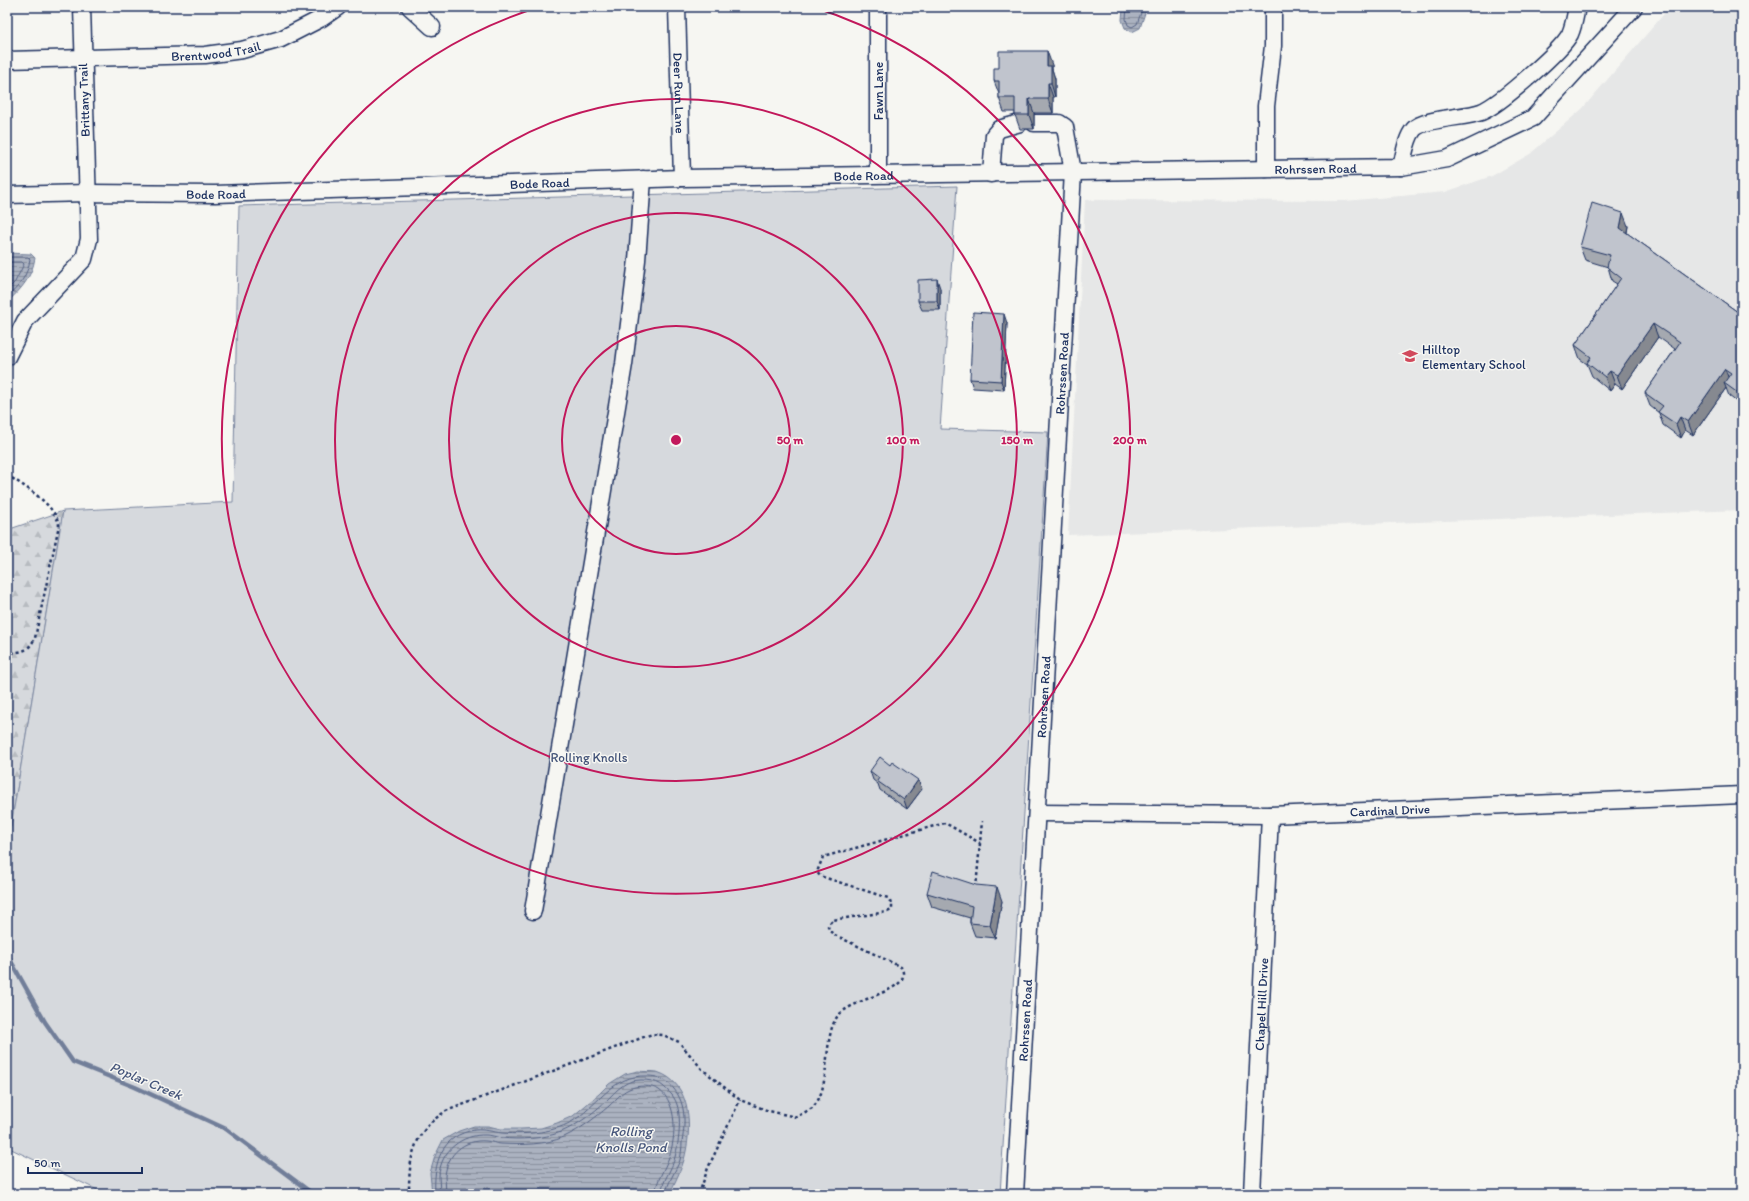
<svg xmlns="http://www.w3.org/2000/svg" width="1749" height="1201" font-family="Itim,sans-serif">
<style>
.built{fill:#e6e7e7}
.forest{fill:url(#forest-firs);stroke:#78849e}
.park{fill:#d6d9dd;stroke:#78849e}
.water{fill:url(#water-rules);stroke:#717e99}
.lines{fill:none;stroke-linecap:round;stroke-linejoin:round}
.shore{stroke:#556385;stroke-width:1}
.stream{stroke:#717e99;stroke-width:4.5}
.minor-casing{stroke:#1b2f5e;stroke-width:19}
.path{stroke:#1b2f5e;stroke-width:2.5;stroke-dasharray:3 3;stroke-linecap:butt}
.minor{stroke:#f6f6f2;stroke-width:16}
.wall{fill:#a5a9b0;stroke:#1b2f5e}
.shaded-wall{fill:#868990;stroke:#1b2f5e}
.building{fill:#c0c4cd;stroke:#1b2f5e}
.ring{fill:none;stroke:#c2185b;stroke-width:2}
.labels{text-anchor:middle;dominant-baseline:central;stroke-width:3;stroke-linejoin:round;paint-order:stroke}
.street-label{font-size:13px;fill:#1b2f5e;stroke:#f6f6f2}
.poi-label{font-size:13px;fill:#1b2f5e;stroke:#f6f6f2;text-anchor:start}
.park-label{font-size:13px;fill:#405177;stroke:#f6f6f2}
.water-label{font-size:14px;font-style:italic;fill:#46567b;stroke:#f6f6f2}
.centre{fill:#c2185b;stroke:#f6f6f2;stroke-width:2}
.ring-label{font-size:12px;text-anchor:middle;font-weight:bold;fill:#c2185b;stroke:#f6f6f2;stroke-width:3;stroke-linejoin:round;paint-order:stroke}
</style>
<defs>
<pattern id="forest-firs" width="22" height="20" patternUnits="userSpaceOnUse"><rect width="22" height="20" fill="#d6d9dd"/><path d="M5 1l3.5 6h-7zM16 11l3.5 6h-7z" fill="#b7bbc0"/></pattern>
<pattern id="water-rules" width="6" height="5" patternUnits="userSpaceOnUse"><rect width="6" height="5" fill="#abb2c0"/><path d="M0 2.5h6" fill="none" stroke="#8a919f"/></pattern>
</defs>
<rect width="100%" height="100%" fill="#f6f6f2"/>
<filter id="ink" filterUnits="userSpaceOnUse"><feTurbulence type="fractalNoise" baseFrequency=".025" numOctaves="2"/><feDisplacementMap in="SourceGraphic" scale="8" xChannelSelector="R" yChannelSelector="G"/><feConvolveMatrix kernelMatrix="1 2 1 2 8 2 1 2 1" color-interpolation-filters="sRGB"/></filter>
<g filter="url(#ink)">
<polygon class="built" points="1670,7 1742,7 1742,510 1068,535 1085,200 1345,201 1445,192 1492,176 1530,154 1582,109"/>
<polygon class="forest" points="63,511 7,850 7,530"/>
<polygon class="park" points="957,186 940,429 1048,432 1000,1194 106,1194 7,1147 7,850 63,511 233,502 239,206"/>
<g class="water">
<polygon points="1123,7 1147,7 1140,28 1132,32 1125,28 1122,20"/>
<path d="M7,253L31,254L35,258C32,277 21,290 7,302Z"/>
<path d="M638,1071C644,1072 651,1071 657,1072C693,1083 692,1130 684,1160C681,1171 674,1183 670,1194H432L430,1173L435,1156L443,1140L459,1131L474,1126H488L501,1129H521L541,1128L557,1123L573,1116L599,1094L609,1084L625,1074Z"/>
</g>
<g class="lines">
<g class="shore">
<polyline points="1127,7 1126,19 1128,25 1132,27 1137,24 1143,7"/>
<path d="M7,257H28L30,259C28,275 19,287 7,297"/>
<polyline points="7,262 22,262 24,264 15,282 7,290"/>
<path d="M435,1194C433,1163 441,1135 475,1130C485,1129 493,1132 502,1133C527,1135 555,1133 576,1119C600,1102 614,1075 646,1076C653,1076 660,1077 666,1081C686,1097 686,1119 682,1142C682,1148 681,1155 680,1160C676,1171 667,1183 666,1194"/>
<path d="M440,1194C440,1188 439,1182 439,1176C440,1151 462,1134 486,1135C491,1135 496,1137 501,1138C520,1140 543,1139 561,1132C578,1125 593,1113 606,1101C613,1094 618,1088 627,1083C637,1078 656,1079 664,1087C667,1090 672,1094 674,1098C683,1112 679,1142 675,1157C672,1170 662,1181 661,1194"/>
<path d="M446,1194C446,1188 445,1182 445,1176C447,1154 464,1139 486,1141C491,1141 496,1144 501,1144C522,1145 545,1145 564,1137C581,1129 595,1118 609,1106C616,1100 620,1093 629,1089C637,1085 652,1085 659,1090C678,1103 676,1138 669,1157C665,1169 656,1181 655,1194"/>
</g>
<polyline class="stream" points="7,954 45,1022 73,1062 135,1087 226,1129 313,1194"/>
<g class="minor-casing">
<g id="minor">
<polyline points="410,7 432,27"/>
<path id="s1" d="M677,7L682,178"/>
<path id="s2" d="M7,60L205,55L242,50L281,39L322,18L338,7"/>
<path d="M1401,167C1404,156 1406,138 1414,129C1424,118 1465,118 1481,112C1499,105 1562,50 1570,34C1574,25 1575,16 1577,7"/>
<polyline points="1266,169 1266,106 1273,46 1273,7"/>
<polyline points="878,174 878,7"/>
<polyline points="991,174 994,135 999,129 1020,123"/>
<path id="s3" d="M7,195L87,193L215,194L682,178L1401,167L1447,159L1533,118L1634,7"/>
<polyline points="7,357 25,321 84,259 89,239 82,7"/>
<path id="s4" d="M1037,813L1270,815L1742,795"/>
<polyline points="533,911 624,364 637,260 643,179"/>
<path id="s5" d="M1015,1194L1073,172L1065,127L1059,123H1034"/>
<path id="s6" d="M1252,1194L1270,815"/>
</g>
</g>
<g class="path">
<path d="M7,475C24,486 55,504 59,525L35,638C28,652 22,652 7,653"/>
<polyline points="976,888 982,821"/>
<path d="M411,1194L409,1191C409,1168 411,1146 426,1128C431,1121 439,1116 446,1111L652,1034L663,1035L679,1042L702,1069L740,1100L769,1111L796,1117C801,1114 808,1111 812,1108C832,1090 822,1038 837,1017C850,1000 896,993 902,979C904,974 903,971 901,967L833,934L829,930L828,926L832,920L887,912L892,910V905L888,898L820,876L817,872L823,857L945,823L980,843"/>
<polyline points="699,1194 708,1168 740,1100"/>
</g>
<use href="#minor" class="minor"/>
</g>
<g class="wall">
<polygon points="1052,65 1052,69 1055,79 1055,97 1053,97 1053,113 1034,113 1034,129 1020,129 1015,115 1015,112 1004,112 999,98 999,94 994,81"/>
<polygon points="1628,226 1627,233 1742,315 1742,406 1729,396 1726,388 1693,435 1685,430 1681,438 1663,425 1659,413 1650,406 1645,393 1675,349 1658,337 1622,389 1615,384 1610,391 1592,376 1587,364 1580,359 1575,345 1617,284 1612,281 1608,267 1585,260 1580,247"/>
<polygon points="940,288 940,310 922,310 918,301"/>
<polygon points="1007,323 1004,390 973,388 970,379"/>
<polygon points="870,771 922,789 907,809 880,790 878,784 873,780"/>
<polygon points="927,893 1002,901 995,938 975,936 970,923 970,918 932,907"/>
</g>
<g class="shaded-wall">
<polygon points="1047,51 1052,65 1052,69 1055,79 1055,97 1051,83 1047,66"/>
<polygon points="1048,83 1053,97 1053,113 1048,99"/>
<polygon points="1029,99 1034,113 1034,129 1029,115"/>
<polygon points="1623,213 1628,226 1625,242 1620,228"/>
<polygon points="937,279 940,288 940,310 937,301"/>
<polygon points="1004,314 1007,323 1004,390 1001,381"/>
<polygon points="1653,324 1658,337 1622,389 1617,375"/>
<polygon points="1725,369 1730,382 1724,383 1726,388 1693,435 1688,422"/>
<polygon points="1610,371 1615,384 1610,391 1605,377"/>
<polygon points="1680,417 1685,430 1681,438 1676,424"/>
<polygon points="918,780 922,789 907,809 904,800"/>
<polygon points="997,887 1002,901 995,938 990,925"/>
</g>
<g class="building">
<polygon points="999,51 1047,51 1047,66 1051,66 1051,83 1048,83 1048,99 1029,99 1029,115 1015,115 1015,98 999,98 999,81 994,81 994,68 999,68"/>
<polygon points="1592,203 1623,213 1620,228 1742,315 1742,396 1724,383 1731,373 1725,369 1688,422 1680,417 1676,424 1658,412 1663,406 1645,393 1680,342 1653,324 1617,375 1610,371 1605,377 1587,363 1591,357 1575,345 1621,278 1607,267 1610,255 1580,247"/>
<polygon points="937,279 937,301 918,301 918,280"/>
<polygon points="973,312 1004,314 1001,381 970,379"/>
<polygon points="880,757 890,765 892,762 918,780 904,800 877,781 879,778 870,771"/>
<polygon points="933,871 976,885 997,887 990,925 970,923 972,906 927,893"/>
</g>
</g>
<g class="ring">
<circle cx="676" cy="440" r="114"/>
<circle cx="676" cy="440" r="227"/>
<circle cx="676" cy="440" r="341"/>
<path d="M813 7A454 454 0 1 1 539 7"/>
</g>
<defs>
<g id="school-bare" transform="scale(1.2)"><path d="M0-5L7-2L0 1L-7-2ZM-4 1L0 2.5L4 1V4Q0 6-4 4Z" fill="#d1495b" stroke="#f6f6f2" stroke-width="2.5" paint-order="stroke"/></g>
</defs>
<g fill-rule="evenodd">
<use href="#school-bare" x="1410" y="356"/>
</g>
<g class="labels">
<g class="street-label">
<text stroke="none"><textPath href="#s2" startOffset="209">Brentwood Trail</textPath></text>
<text transform="translate(878 91) rotate(-90)">Fawn Lane</text>
<text stroke="none"><textPath href="#s1" startOffset="86">Deer Run Lane</textPath></text>
<text transform="translate(84 100) rotate(-92)">Brittany Trail</text>
<text stroke="none"><textPath href="#s3" startOffset="1309">Rohrssen Road</textPath></text>
<text stroke="none"><textPath href="#s3" startOffset="857">Bode Road</textPath></text>
<text stroke="none"><textPath href="#s3" startOffset="533">Bode Road</textPath></text>
<text stroke="none"><textPath href="#s3" startOffset="209">Bode Road</textPath></text>
<text stroke="none"><textPath href="#s5" startOffset="822">Rohrssen Road</textPath></text>
<text stroke="none"><textPath href="#s5" startOffset="498">Rohrssen Road</textPath></text>
<text stroke="none"><textPath href="#s4" startOffset="353">Cardinal Drive</textPath></text>
<text stroke="none"><textPath href="#s6" startOffset="190">Chapel Hill Drive</textPath></text>
<text stroke="none"><textPath href="#s5" startOffset="174">Rohrssen Road</textPath></text>
</g>
<g class="poi-label">
<text x="1422" y="349">Hilltop<tspan x="1422" dy="15">Elementary School</tspan></text>
</g>
<g class="park-label">
<text x="589" y="757">Rolling Knolls</text>
</g>
<g class="water-label">
<text transform="translate(146 1081) rotate(23)">Poplar Creek</text>
<text x="631" y="1131">Rolling<tspan x="631" dy="16">Knolls Pond</tspan></text>
</g>
</g>
<circle cx="676" cy="440" r="6" class="centre"/>
<g class="ring-label">
<text x="790" y="444">50 m</text>
<text x="903" y="444">100 m</text>
<text x="1017" y="444">150 m</text>
<text x="1130" y="444">200 m</text>
</g>
<rect width="1749" height="1201" fill="none" stroke="#f6f6f2" stroke-width="24"/>
<rect x="12" y="12" width="1725" height="1177" fill="none" stroke="#1b2f5e" stroke-width="1.5" filter="url(#ink)"/>
<path d="M28 1167v6h114v-6" fill="none" stroke="#1b2f5e" stroke-width="2"/>
<text x="34" y="1167" font-size="12" fill="#1b2f5e" stroke="#f6f6f2" stroke-width="3" paint-order="stroke">50 m</text>
</svg>
